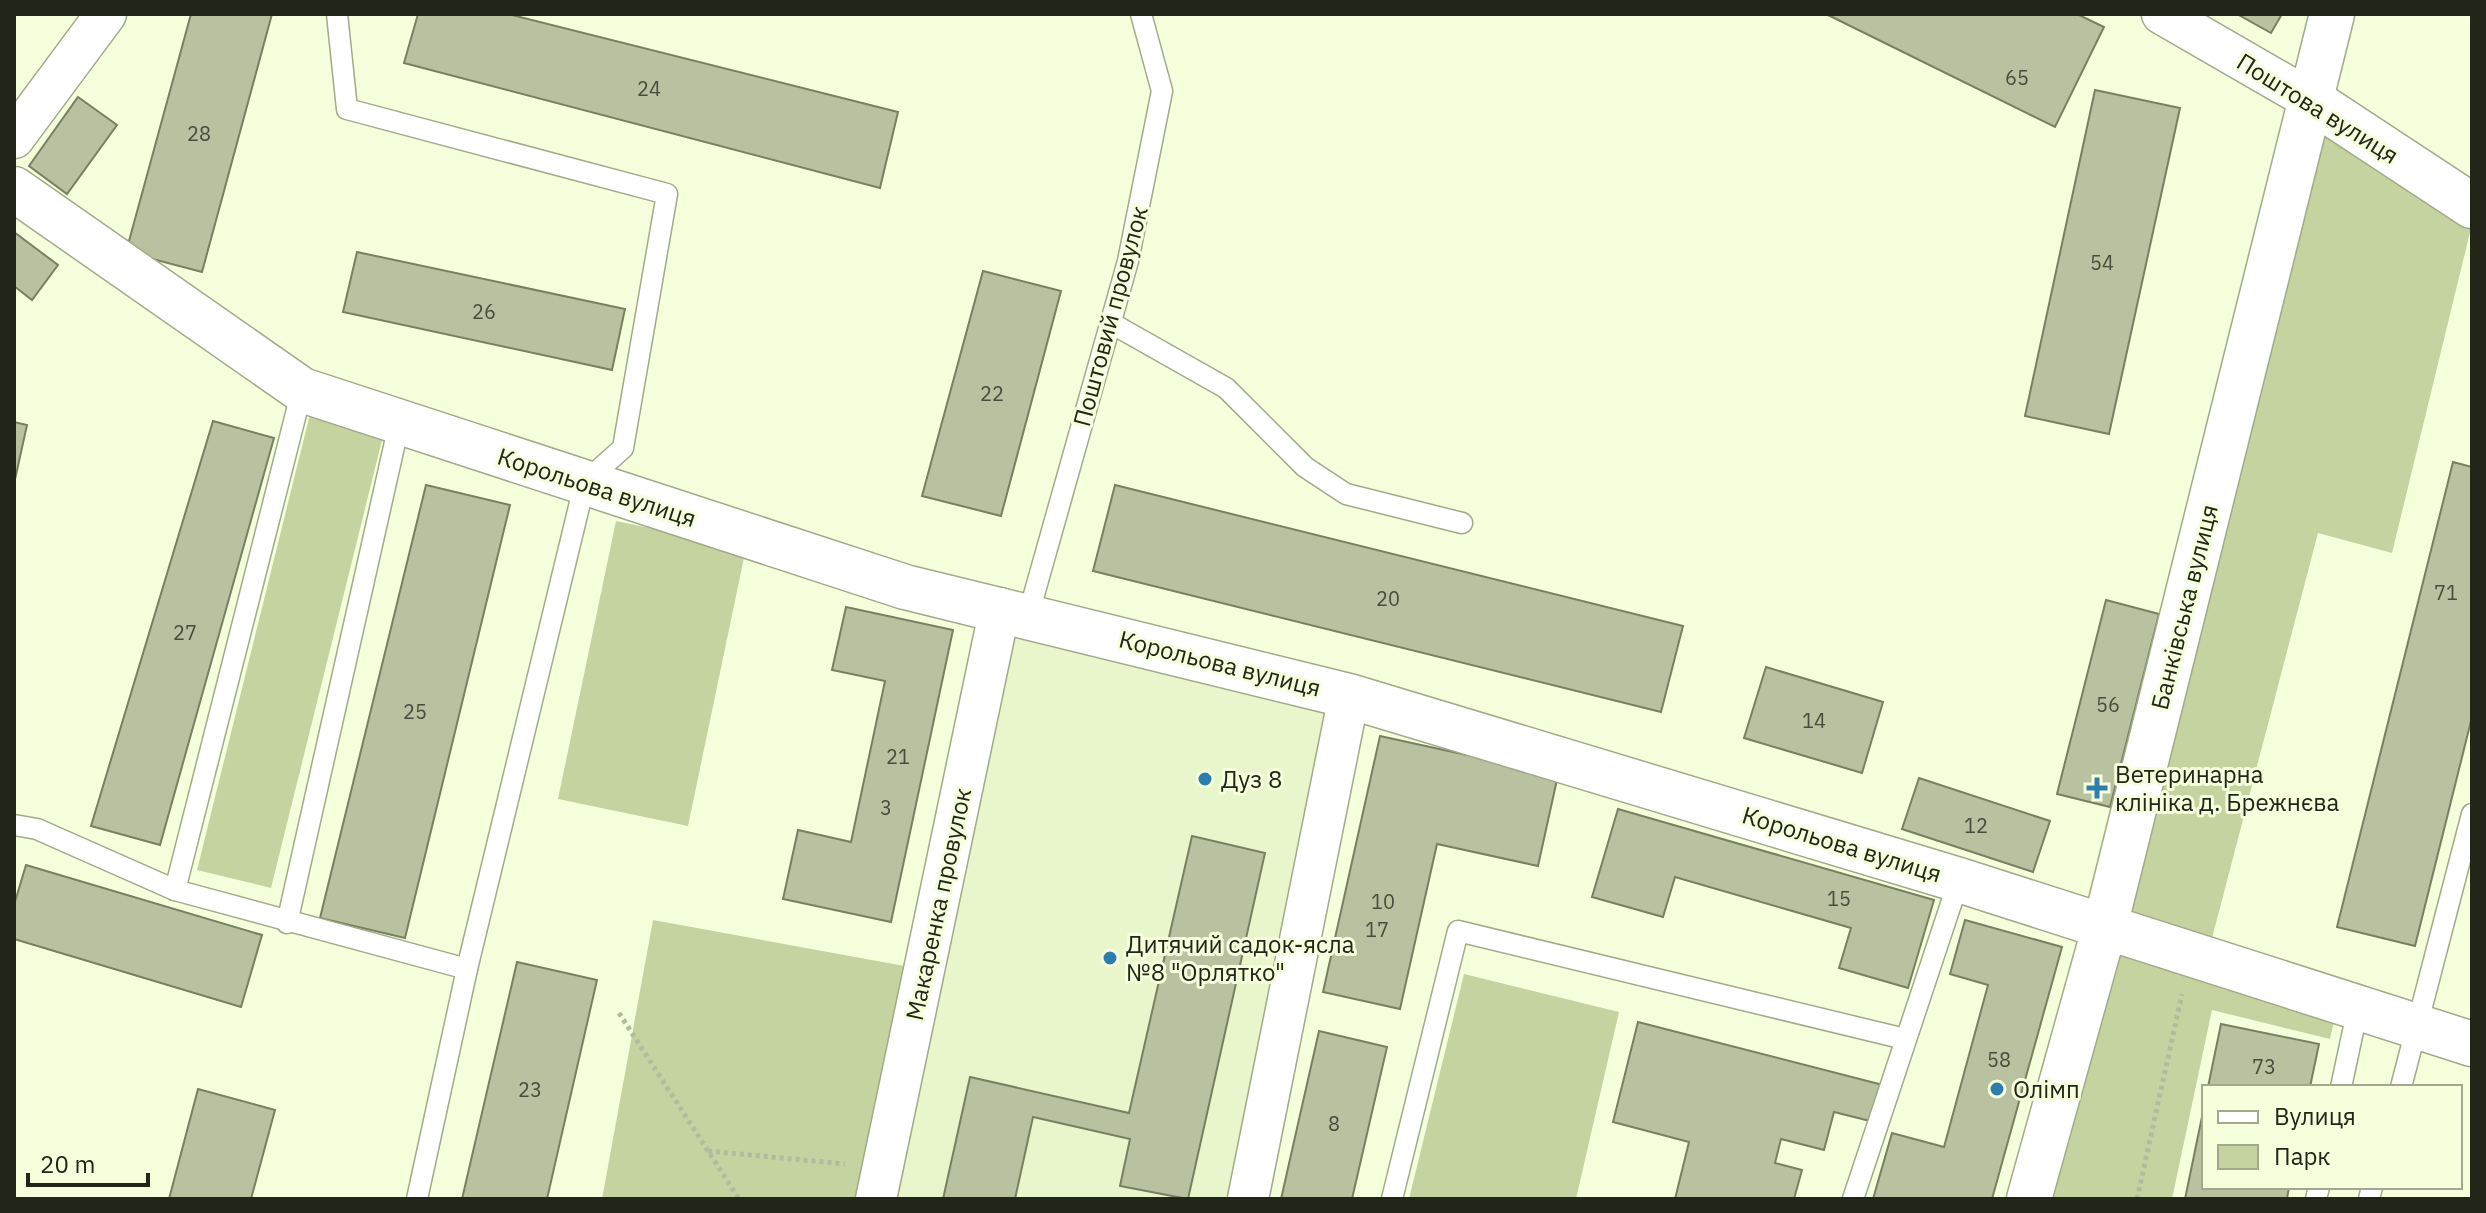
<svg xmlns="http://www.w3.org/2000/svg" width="2486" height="1213" font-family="'IBM Plex Sans',sans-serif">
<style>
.built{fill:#e9f5ca}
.green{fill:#c5d3a1}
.building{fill:#b8c1a0;stroke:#778061;stroke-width:2}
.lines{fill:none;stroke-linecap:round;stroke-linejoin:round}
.lane-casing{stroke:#a1aa89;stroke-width:23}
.street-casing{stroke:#a1aa89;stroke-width:43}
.secondary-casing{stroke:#a1aa89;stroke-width:47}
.path{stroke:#b3bb9f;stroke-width:5;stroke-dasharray:4 4;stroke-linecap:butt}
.lane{stroke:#fff;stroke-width:20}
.street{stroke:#fff;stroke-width:40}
.secondary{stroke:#fff;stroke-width:44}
.poi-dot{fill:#2e7daf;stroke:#f5ffdc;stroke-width:3}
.labels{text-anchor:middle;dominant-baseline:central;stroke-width:6;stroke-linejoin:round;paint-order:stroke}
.number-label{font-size:20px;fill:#484d3b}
.street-label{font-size:24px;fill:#222619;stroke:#f5ffdc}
.poi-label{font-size:24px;fill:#222619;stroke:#f5ffdc;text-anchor:start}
</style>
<rect width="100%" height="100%" fill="#f5ffdc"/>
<polygon class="built" points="1001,634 1338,717 1237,1199 883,1199"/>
<g class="green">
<polygon points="2321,126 2472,224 2392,553 2318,533 2211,942 2119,915"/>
<polygon points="312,406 386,424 271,888 197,870"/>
<polygon points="616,521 746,548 688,826 558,799"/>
<polygon points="653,920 910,967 862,1199 602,1199"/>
<polygon points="2114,950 2335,1016 2330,1039 2212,1010 2172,1199 2053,1199 2107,995"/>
<polygon points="1464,974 1619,1012 1576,1199 1409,1199"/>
</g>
<g class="building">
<polygon points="191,14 272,14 202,272 126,252"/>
<polygon points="418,14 508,14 898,112 880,188 404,63"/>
<polygon points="1826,14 2077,14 2104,27 2055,127"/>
<polygon points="2237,14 2282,14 2271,33"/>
<polygon points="2095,90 2180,108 2109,434 2025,416"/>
<polygon points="78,97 117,125 67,194 29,166"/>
<polygon points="14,232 58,265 32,300 14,286"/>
<polygon points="357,252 625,309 612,370 343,312"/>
<polygon points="983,271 1061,291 1001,516 922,496"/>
<polygon points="213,421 274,438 160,845 91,826"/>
<polygon points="14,422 27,425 14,484"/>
<polygon points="2453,462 2472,467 2472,717 2415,946 2337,927"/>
<polygon points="426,485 510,505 405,938 320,918"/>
<polygon points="1115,485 1683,626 1661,712 1093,571"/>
<polygon points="2106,600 2159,614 2110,807 2057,794"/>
<polygon points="846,607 953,630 891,922 783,899 798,830 851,842 885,681 832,670"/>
<polygon points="1766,667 1883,702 1862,773 1744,738"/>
<polygon points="1380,736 1558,775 1538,866 1437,844 1400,1009 1323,992"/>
<polygon points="1919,778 2050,821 2033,872 1902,829"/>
<polygon points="1618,809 1934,900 1908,988 1839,968 1851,928 1675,877 1663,917 1592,897"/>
<polygon points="1192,836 1265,853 1188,1199 1120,1186 1130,1139 1033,1117 1015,1199 943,1199 970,1077 1129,1113"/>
<polygon points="26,865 262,935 241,1007 14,939 14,905"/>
<polygon points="1965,920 2062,947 1992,1199 1873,1199 1892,1133 1944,1147 1988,985 1950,974"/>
<polygon points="517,962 597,980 547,1199 462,1199"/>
<polygon points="1638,1022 1883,1085 1874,1122 1834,1112 1824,1150 1781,1139 1775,1163 1802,1170 1794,1199 1675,1199 1689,1142 1613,1122"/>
<polygon points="2221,1024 2319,1044 2310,1087 2208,1087"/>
<polygon points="1319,1031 1387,1047 1352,1199 1281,1199"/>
<polygon points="198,1089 275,1110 251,1199 169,1199"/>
<polygon points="2204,1107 2204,1187 2289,1187 2287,1199 2185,1199"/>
</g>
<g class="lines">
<g class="lane-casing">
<g id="lane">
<polyline points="337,14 347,109 667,194 623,448 585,482 467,969 417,1199"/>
<polyline points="1111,323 1226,388 1305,467 1346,494 1462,523"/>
<polyline points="1028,616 1128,261 1162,91 1141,14"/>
<polyline points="14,825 37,829 175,890 467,969"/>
<polyline points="175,890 302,390"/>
<polyline points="287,923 400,420"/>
<polyline points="2341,1087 2358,1008"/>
<polyline points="2401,1087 2472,814"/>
<polyline points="1392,1199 1458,931 1905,1039"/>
<polyline points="1853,1199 1959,880"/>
<polyline points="2316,1199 2319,1187"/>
<polyline points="2369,1199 2372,1187"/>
</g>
</g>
<g class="street-casing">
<g id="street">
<polyline points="2162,14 2311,100"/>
<polyline points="14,138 106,14"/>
<polyline points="876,1199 1000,608"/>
<polyline points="1248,1199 1349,696"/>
</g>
</g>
<g class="secondary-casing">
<g id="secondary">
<polyline points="2311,100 2472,206"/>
<polyline points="14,189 302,390 905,587 1349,696 1959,880 2472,1044"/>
<polyline points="2029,1199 2105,926 2332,14"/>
</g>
</g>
<g class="path">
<polyline points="619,1013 739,1199"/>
<polyline points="708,1151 845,1164"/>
<polyline points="2137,1199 2182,994"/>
</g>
<use href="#lane" class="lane"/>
<use href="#street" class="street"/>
<use href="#secondary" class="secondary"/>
</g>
<g class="poi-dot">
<circle cx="1205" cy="779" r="8"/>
<path d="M2093 776h8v8h8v8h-8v8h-8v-8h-8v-8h8z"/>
<circle cx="1110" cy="958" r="8"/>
<circle cx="1997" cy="1089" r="8"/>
</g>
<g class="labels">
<g class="number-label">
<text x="2017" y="77">65</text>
<text x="649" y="88">24</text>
<text x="199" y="133">28</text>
<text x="2102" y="262">54</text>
<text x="484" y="311">26</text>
<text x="992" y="393">22</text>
<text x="2446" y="592">71</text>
<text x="1388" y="598">20</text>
<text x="185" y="632">27</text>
<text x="2108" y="704">56</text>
<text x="415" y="711">25</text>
<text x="1814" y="720">14</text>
<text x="898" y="756">21</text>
<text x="886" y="807">3</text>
<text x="1976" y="825">12</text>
<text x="1839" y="898">15</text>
<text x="1383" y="901">10</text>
<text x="1377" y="929">17</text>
<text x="1999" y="1059">58</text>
<text x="2264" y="1066">73</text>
<text x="530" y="1089">23</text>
<text x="1334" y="1123">8</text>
</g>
<g class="street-label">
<text transform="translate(2318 108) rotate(32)">Поштова вулиця</text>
<text transform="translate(1110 316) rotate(-75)">Поштовий провулок</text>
<text transform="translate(597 487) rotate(18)">Корольова вулиця</text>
<text transform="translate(2184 607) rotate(-76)">Банківська вулиця</text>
<text transform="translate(1220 663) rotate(14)">Корольова вулиця</text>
<text transform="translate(1842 844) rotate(17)">Корольова вулиця</text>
<text transform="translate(938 904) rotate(-78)">Макаренка провулок</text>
</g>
<g class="poi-label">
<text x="2115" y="774">Ветеринарна<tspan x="2115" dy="28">клініка д. Брежнєва</tspan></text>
<text x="1221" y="779">Дуз 8</text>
<text x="1126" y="944">Дитячий садок-ясла<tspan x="1126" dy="28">№8 "Орлятко"</tspan></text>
<text x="2013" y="1089">Олімп</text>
</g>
</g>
<rect width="2486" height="1213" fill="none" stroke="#222619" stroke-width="32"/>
<rect x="2202" y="1085" width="260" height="104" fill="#f5ffdc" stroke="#a1a88e" stroke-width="2"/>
<rect x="2218" y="1111" width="40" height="12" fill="#ffffff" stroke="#a1a88e" stroke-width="2"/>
<text x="2274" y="1125" font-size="24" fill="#222619">Вулиця</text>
<rect x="2218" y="1145" width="40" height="24" fill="#c5d3a1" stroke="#a1a88e" stroke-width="2"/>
<text x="2274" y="1165" font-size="24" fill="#222619">Парк</text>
<path d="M28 1173v12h120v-12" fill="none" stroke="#222619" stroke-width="4"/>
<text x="40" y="1173" font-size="24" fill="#222619" stroke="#f5ffdc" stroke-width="6" paint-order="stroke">20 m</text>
</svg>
